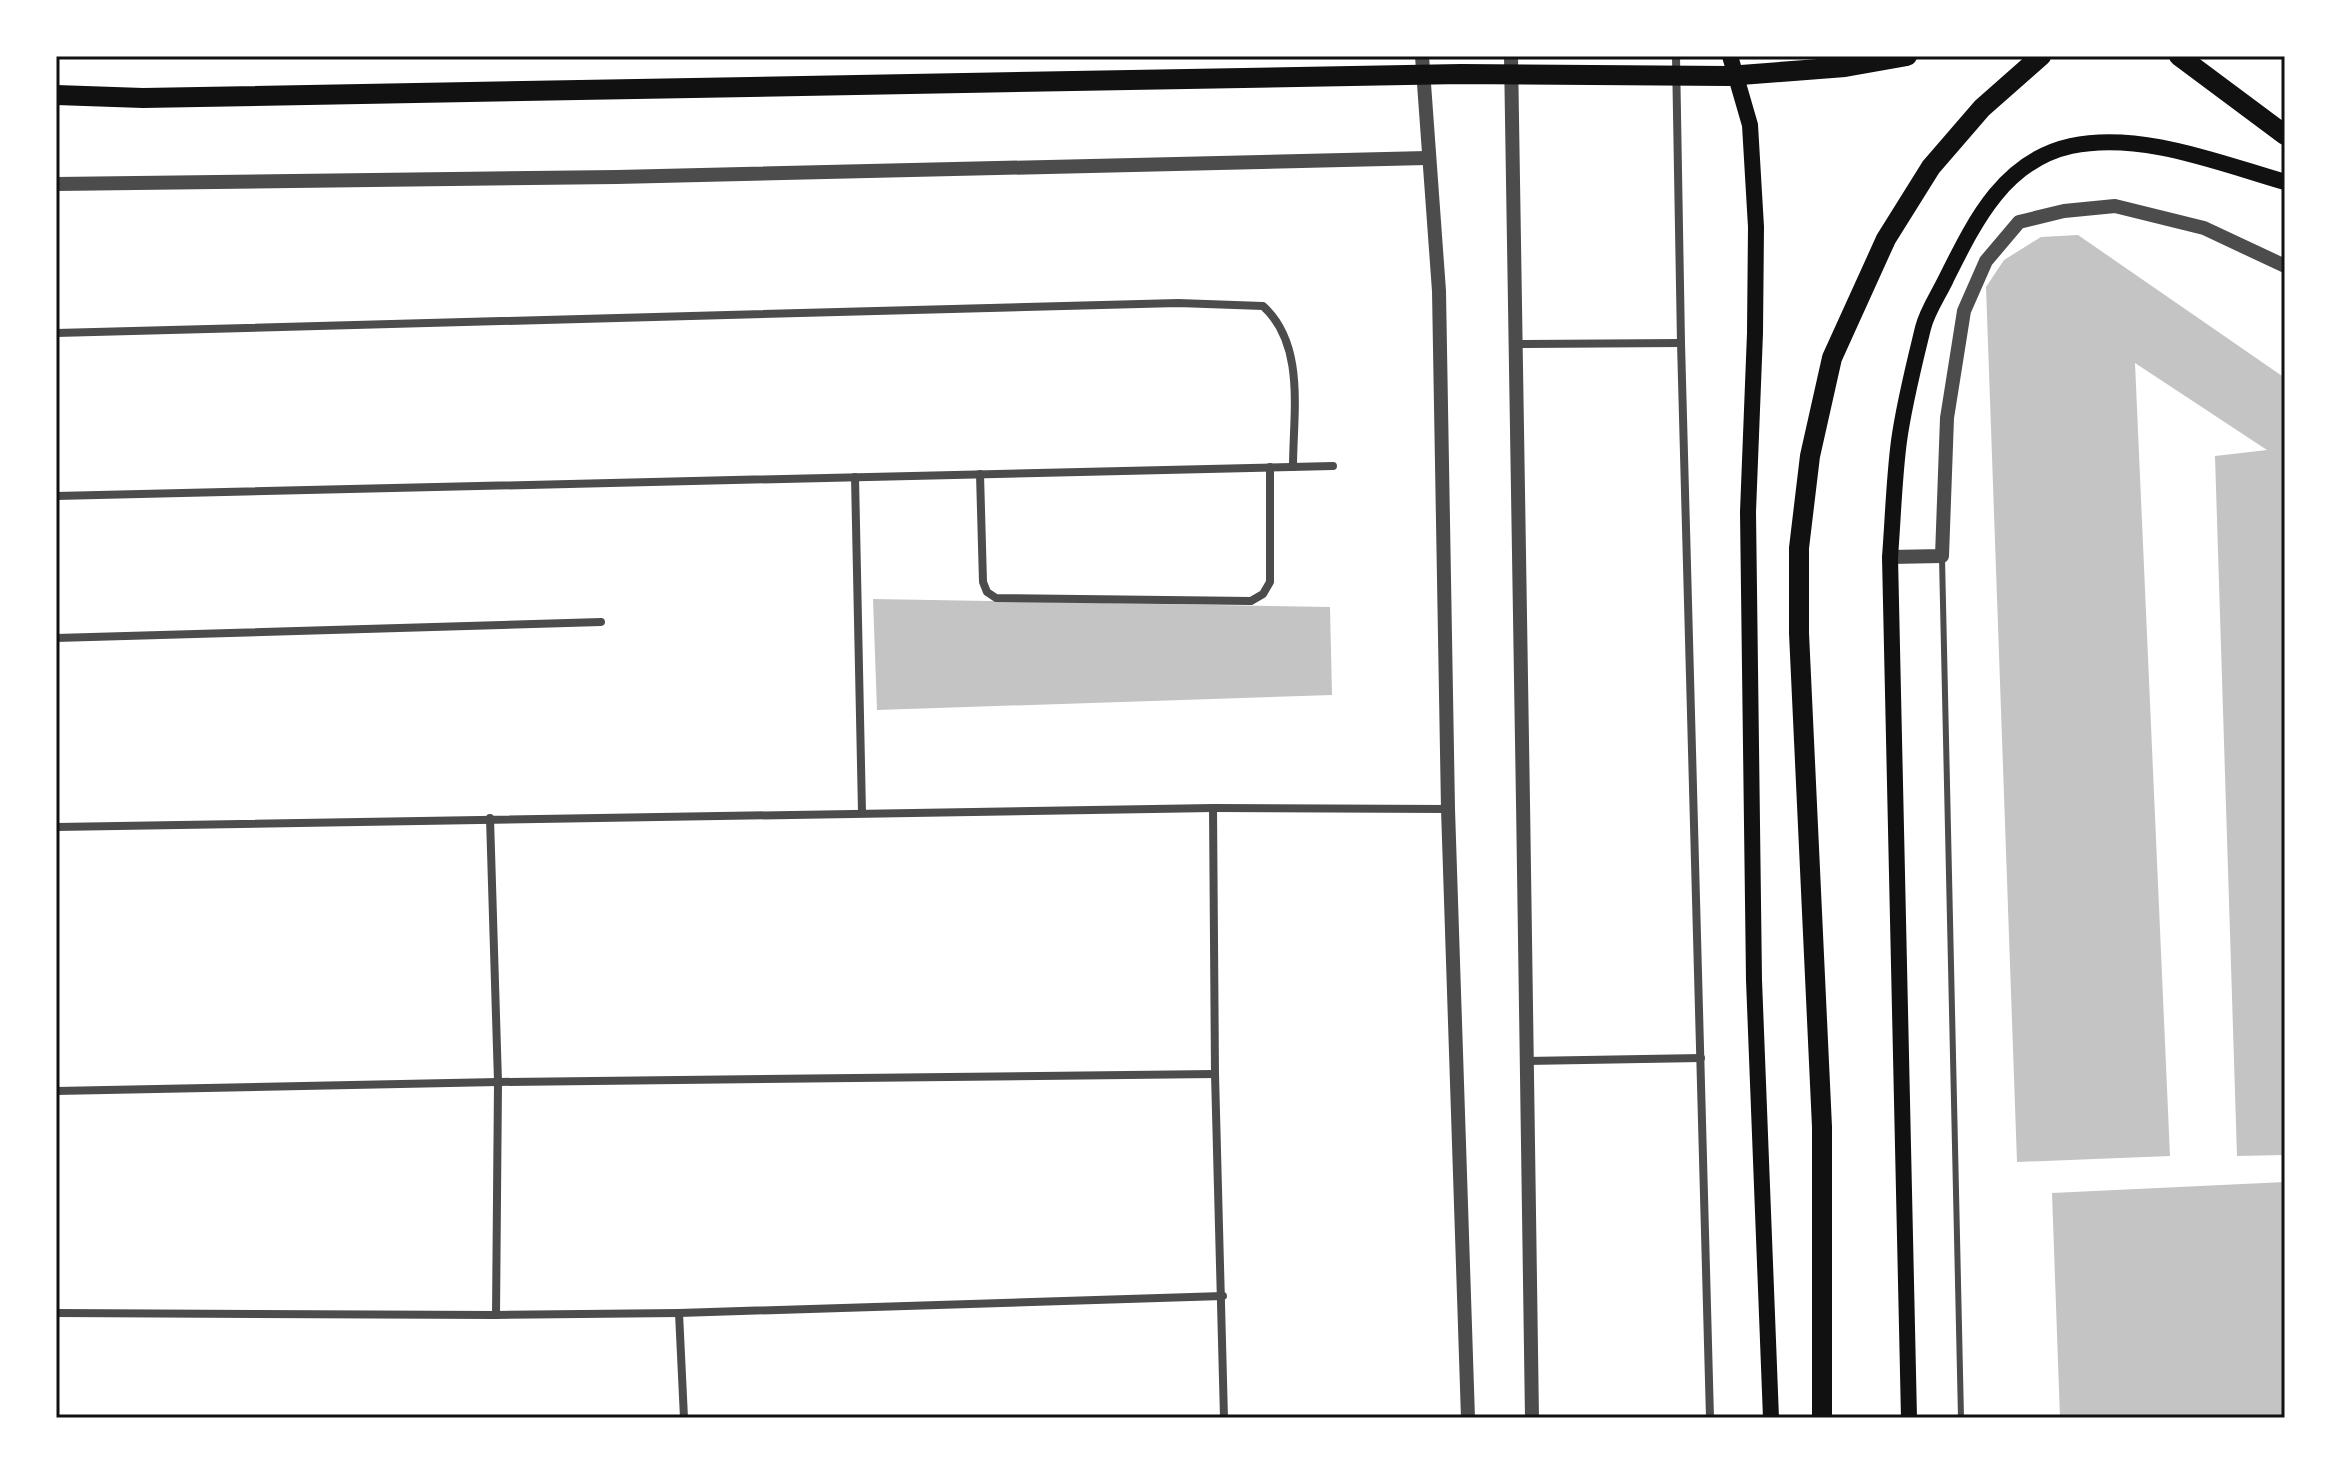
<svg xmlns="http://www.w3.org/2000/svg" width="2341" height="1474" font-family="Arial,sans-serif">
<style>
.building{fill:#c4c4c4}
.lines{fill:none;stroke-linecap:round;stroke-linejoin:round}
.service{stroke:#4c4c4c;stroke-width:6}
.minor{stroke:#4c4c4c;stroke-width:8}
.tertiary{stroke:#4c4c4c;stroke-width:14}
.secondary{stroke:#111;stroke-width:16}
.primary{stroke:#111;stroke-width:20}
.neatline{fill:none;stroke:#111;stroke-width:3}
</style>
<rect width="100%" height="100%" fill="#fff"/>
<g class="building">
<polygon points="2078,235 2285,378 2285,1155 2237,1156 2215,456 2267,450 2135,363 2170,1156 2017,1162 1986,287 2004,260 2041,237"/>
<polygon points="873,599 1330,607 1332,695 877,710"/>
<polygon points="2285,1182 2285,1418 2060,1418 2052,1193"/>
</g>
<g class="lines">
<polyline class="service" points="1942,558 1961,1418"/>
<g class="minor">
<polyline points="1676,56 1681,343 1710,1418"/>
<path d="M56,333L1178,303L1263,306C1306,345 1293,414 1293,467"/>
<polyline points="1518,344 1681,343"/>
<polyline points="980,474 983,582 987,592 996,598 1251,601 1263,594 1270,582 1270,467"/>
<polyline points="855,477 862,812"/>
<polyline points="56,496 1333,466"/>
<polyline points="56,638 601,622"/>
<polyline points="1213,808 1215,1074 1224,1418"/>
<polyline points="490,818 498,1082 496,1315"/>
<polyline points="56,827 1213,808 1448,809"/>
<polyline points="1526,1061 1701,1058"/>
<polyline points="56,1091 498,1082 1215,1074"/>
<polyline points="56,1313 496,1315 679,1313 1223,1296"/>
<polyline points="679,1313 684,1418"/>
</g>
<g class="tertiary">
<polyline points="1422,56 1439,291 1448,809 1468,1418"/>
<path d="M1511,56C1522,510 1523,964 1532,1418"/>
<polyline points="56,184 617,177 1427,158"/>
<polyline points="1890,557 1942,556 1947,418 1964,311 1986,261 2019,222 2064,211 2115,206 2204,228 2285,266"/>
</g>
<g class="secondary">
<polyline points="1730,56 1750,125 1756,227 1755,333 1748,512 1754,980 1771,1418"/>
<path d="M1909,1418L1890,557C1893,519 1894,479 1899,441C1904,404 1914,365 1923,328C1927,311 1939,294 1946,279C1974,223 2003,161 2071,146C2140,131 2219,163 2285,182"/>
</g>
<g class="primary">
<polyline points="2179,56 2285,135"/>
<polyline points="56,95 143,98 1461,74 1728,76 1845,67 1907,56"/>
<polyline points="1822,1418 1822,1127 1799,633 1799,548 1810,456 1832,358 1886,239 1931,167 1982,108 2041,56"/>
</g>
</g>
<rect width="2341" height="1474" fill="none" stroke="#ffffff" stroke-width="116"/>
<rect x="58" y="58" width="2225" height="1358" class="neatline"/>
</svg>
